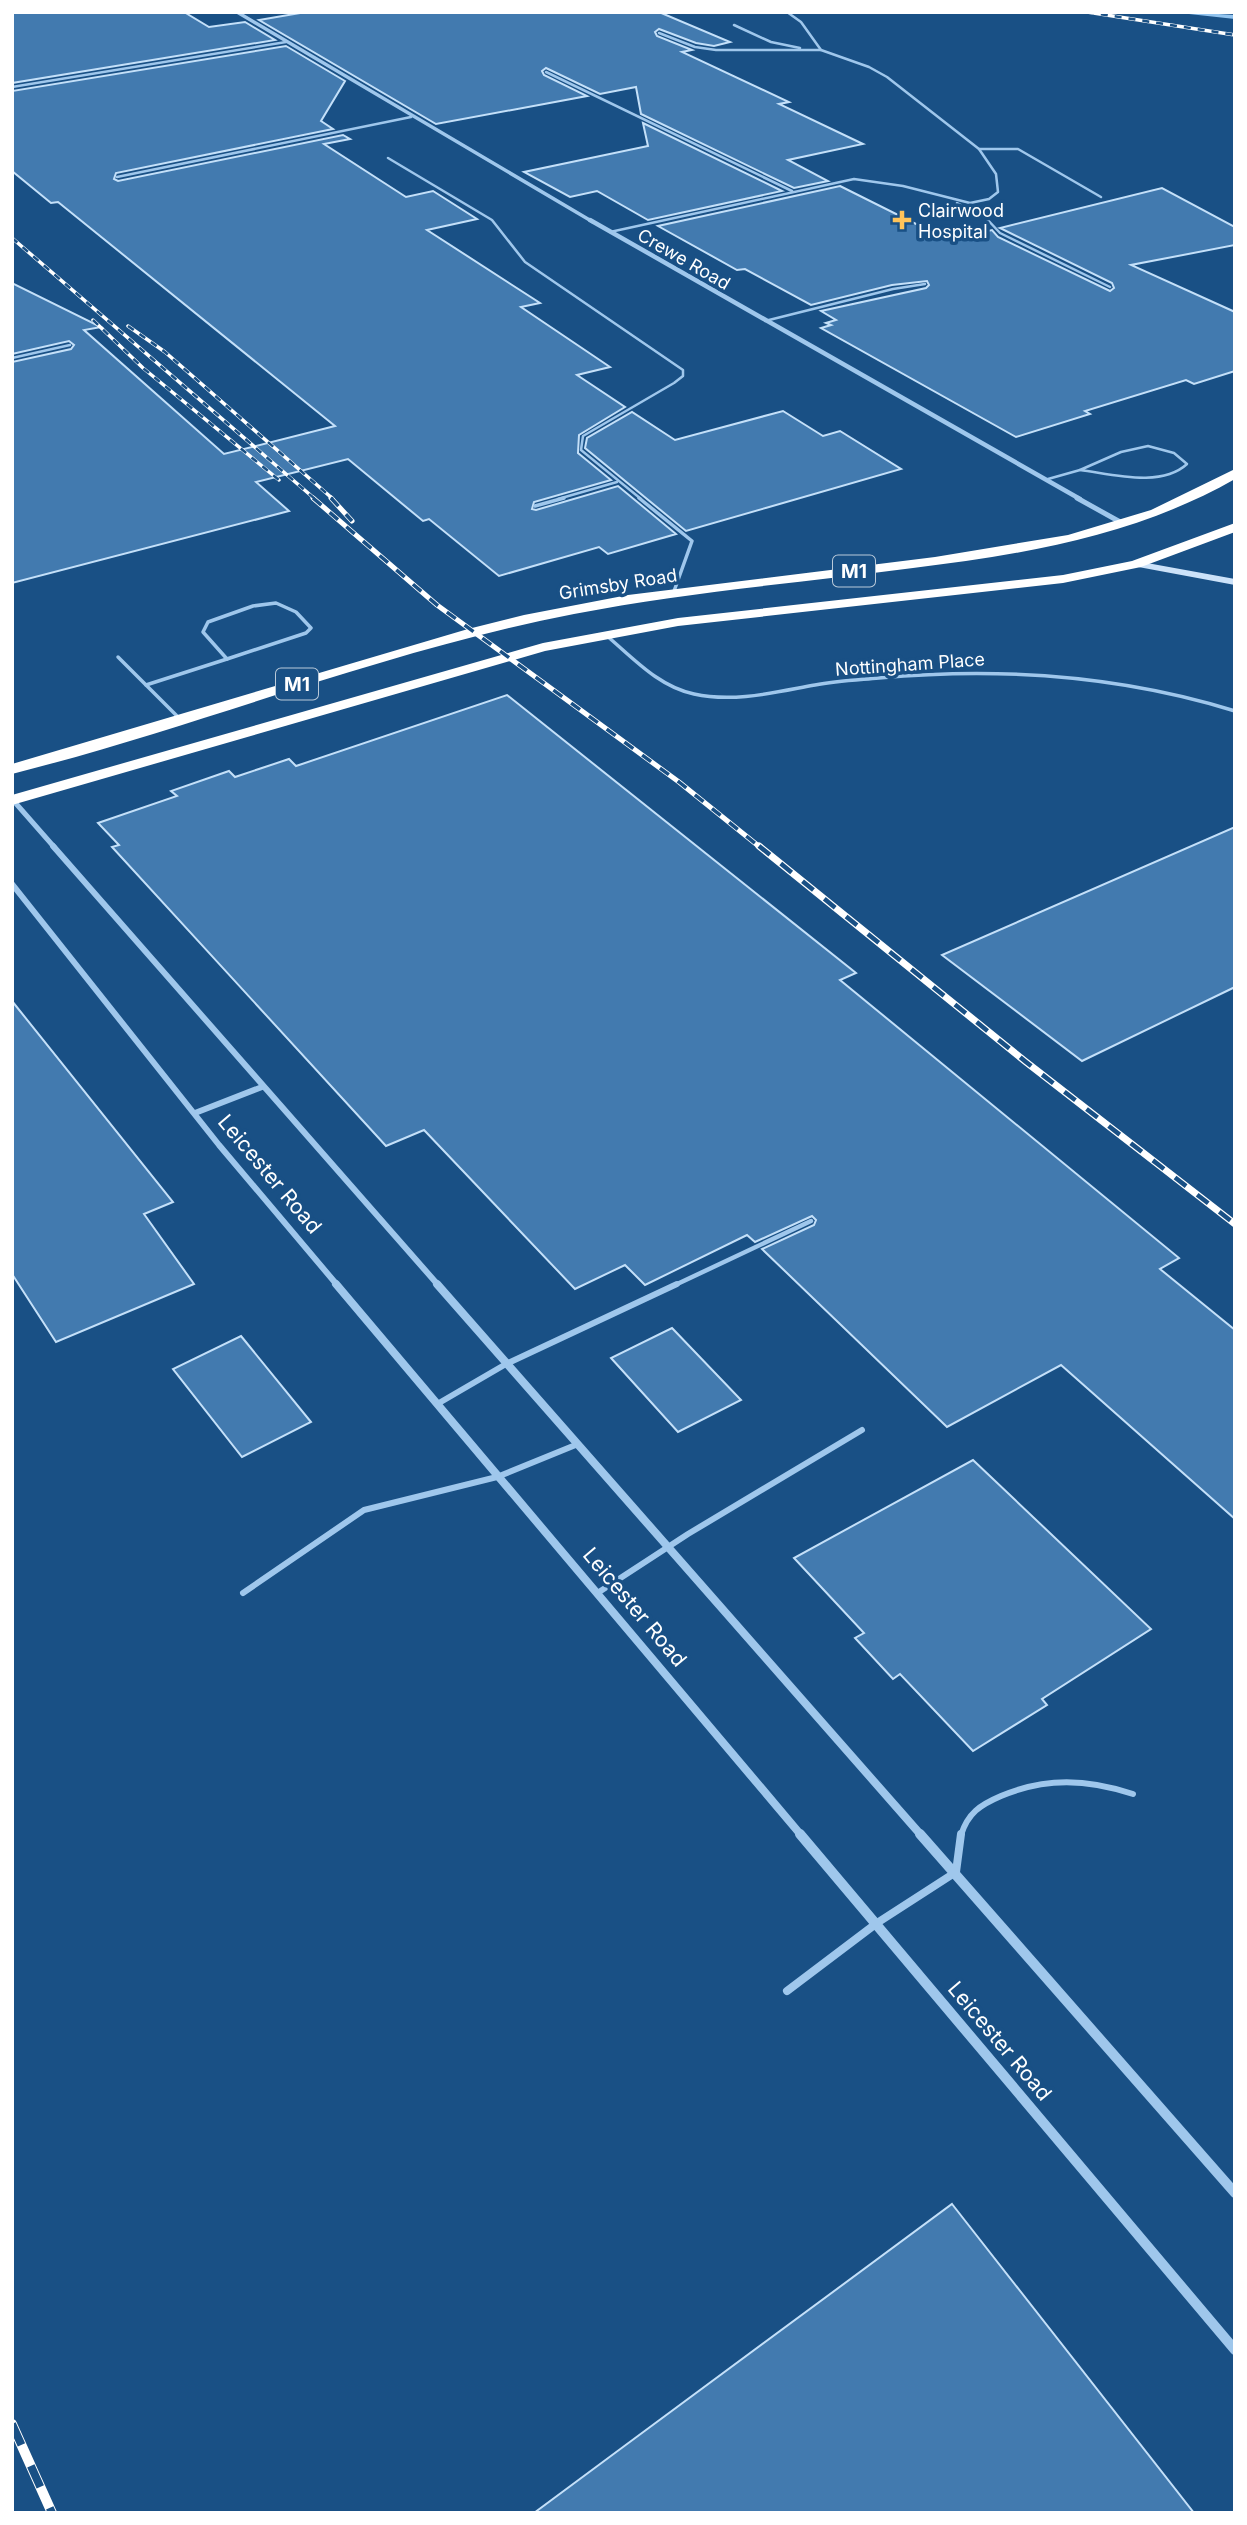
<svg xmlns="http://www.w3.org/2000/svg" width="1247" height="2525" font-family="Inter,sans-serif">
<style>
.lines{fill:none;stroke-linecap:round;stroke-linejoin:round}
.stream{fill:#92c4ef;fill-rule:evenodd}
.building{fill:#427aaf;stroke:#c4e0f9;stroke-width:2}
.lane-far4{stroke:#9fc7ec;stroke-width:2.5}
.lane-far3{stroke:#9fc7ec;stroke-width:3.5}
.lane-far2{stroke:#9fc7ec;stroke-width:4.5}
.lane-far1{stroke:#9fc7ec;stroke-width:6}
.lane{stroke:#9fc7ec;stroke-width:8}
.street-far5{stroke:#9fc7ec;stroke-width:3.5}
.street-far4{stroke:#9fc7ec;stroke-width:4.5}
.street-far3{stroke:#9fc7ec;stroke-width:5}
.street-far2{stroke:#9fc7ec;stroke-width:6}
.street-far1{stroke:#9fc7ec;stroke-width:8}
.street{stroke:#9fc7ec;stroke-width:10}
.secondary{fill:#cce2f9;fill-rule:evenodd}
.highway{fill:#fff;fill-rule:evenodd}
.rail-far3-casing{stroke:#fff;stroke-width:3.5}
.rail-far2-casing{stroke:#fff;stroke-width:5}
.rail-far1-casing{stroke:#fff;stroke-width:7}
.rail-casing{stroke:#fff;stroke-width:10}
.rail-far3{stroke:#195085;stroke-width:2.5;stroke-dasharray:7;stroke-linecap:butt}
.rail-far2{stroke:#195085;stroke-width:3.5;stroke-dasharray:11;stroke-linecap:butt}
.rail-far1{stroke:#195085;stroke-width:4.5;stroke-dasharray:14;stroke-linecap:butt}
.rail{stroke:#195085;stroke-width:8;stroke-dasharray:23;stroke-linecap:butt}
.poi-dot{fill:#ffc45a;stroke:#195085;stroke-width:2.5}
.labels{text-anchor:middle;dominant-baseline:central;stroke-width:7;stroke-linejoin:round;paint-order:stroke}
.far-poi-label{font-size:18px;fill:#fff;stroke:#195085;text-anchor:start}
.far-street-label{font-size:18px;fill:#fff;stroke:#195085}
.shield{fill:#195085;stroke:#bacada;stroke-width:2}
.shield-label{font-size:19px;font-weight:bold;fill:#fff}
.street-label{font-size:21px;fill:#fff;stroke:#195085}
</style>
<rect width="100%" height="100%" fill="#195085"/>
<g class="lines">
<polygon class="stream" points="1186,12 1235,15 1235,19 1189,14"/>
</g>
<g class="building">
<polygon points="12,12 184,12 209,27 245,22 275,40 12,83"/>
<polygon points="306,12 659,12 730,42 714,46 696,43 659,29 655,32 657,36 692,50 682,52 789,102 779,104 863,144 788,160 828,181 794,188 641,114 636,87 600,94 546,68 542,71 544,75 587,96 436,124 259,20"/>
<polygon points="286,46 345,81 321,121 333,129 116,173 114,179 118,181 343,135 350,139 324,144 406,197 433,191 477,219 427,230 540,303 521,307 610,367 577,375 625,407 579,435 578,453 611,480 534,502 532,509 536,510 618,486 676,534 608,554 599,547 499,576 429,519 423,521 348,459 256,482 289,511 12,583 12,362 71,349 74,345 69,341 12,354 12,283 101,327 84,330 224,454 335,426 58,202 51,203 12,171 12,91"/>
<polygon points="643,123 782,191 648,220 597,191 570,197 524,172 648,146"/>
<polygon points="840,186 948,240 992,230 998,237 1110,291 1114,288 1112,283 1000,228 1162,188 1235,227 1235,245 1131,265 1235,312 1235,371 1194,384 1186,380 1085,411 1090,414 1016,437 821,328 831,325 826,323 836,320 821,311 926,288 929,285 927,281 892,285 811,305 745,269 737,270 658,226"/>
<polygon points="783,411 823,436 840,431 901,469 686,531 585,448 587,438 632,412 675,440"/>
<polygon points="507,695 856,973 840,980 1179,1258 1160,1269 1235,1330 1235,1519 1061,1365 947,1427 762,1249 814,1225 816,1220 812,1216 755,1242 747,1235 645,1285 625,1265 575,1289 424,1130 386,1146 112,847 119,845 98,823 177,796 171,791 229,771 235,777 289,759 296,766"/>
<polygon points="1235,827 1235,987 1082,1061 942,955"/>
<polygon points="12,1001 173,1202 144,1214 194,1284 56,1342 12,1274"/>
<polygon points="672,1328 741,1400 678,1432 611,1358"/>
<polygon points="241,1336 311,1422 242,1457 173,1369"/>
<polygon points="973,1460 1151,1629 1042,1699 1047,1705 973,1751 900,1674 893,1679 855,1638 864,1633 794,1558"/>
<polygon points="952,2204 1194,2513 534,2513 623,2447"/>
</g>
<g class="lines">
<g class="lane-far4">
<polyline points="734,25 771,42 800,48"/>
<polyline points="659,33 695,47 716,50 821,50"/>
<polyline points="546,72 792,191"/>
<polyline points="12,87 286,42"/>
<polyline points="979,149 1018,149 1101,197"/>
<polyline points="388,158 492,220 525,262 683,370 683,376 674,383 583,436 581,450 641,499"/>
<polyline points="117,177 411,117"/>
<polyline points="957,203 986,218 1000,233 1110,287"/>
<polyline points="610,232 854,179 903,186 970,203 989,199 998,192 996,174 979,149 887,77 869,67 821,50 801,22 787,12"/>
<polyline points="765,321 893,289 925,284"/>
<polyline points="12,358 70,345"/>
<path d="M1148,446L1174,453L1187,464C1161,488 1112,474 1080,470L1121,452Z"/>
<polyline points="1048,479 1080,470"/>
<polyline points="558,499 617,482"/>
</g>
<g class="lane-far3">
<polyline points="639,498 692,541 673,594"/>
<polyline points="535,506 564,498"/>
<polygon points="276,603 296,612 311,628 306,633 227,659 203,632 208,622 253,606"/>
<path d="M607,636C633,658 659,687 694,694C734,703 776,692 815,685C836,681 857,680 879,678C1000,667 1119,675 1235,711"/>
<polyline points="118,657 180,719"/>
<polyline points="146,685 227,659"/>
</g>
<polyline class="lane-far2" points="673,1286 811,1221"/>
<g class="lane-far1">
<polyline points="439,1403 506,1364 677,1284"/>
<polyline points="599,1592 688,1534 862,1430"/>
<polyline points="243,1593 364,1510 497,1477 578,1444"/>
<path d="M961,1835C968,1813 980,1805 1001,1796C1046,1777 1087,1779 1133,1794"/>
</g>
<polyline class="lane" points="787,1991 877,1923 956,1872 961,1834"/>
<polyline class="street-far5" points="237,12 593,222"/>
<polyline class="street-far4" points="590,220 1080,499"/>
<g class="street-far3">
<polyline points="1077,498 1122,523"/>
<polyline points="12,799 55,848"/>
</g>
<g class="street-far2">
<polyline points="53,846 439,1286"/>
<polyline points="12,884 219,1145 338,1286"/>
<polyline points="195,1113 262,1087"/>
</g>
<g class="street-far1">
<polyline points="336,1284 801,1835"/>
<polyline points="437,1284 921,1835"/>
</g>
<g class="street">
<polyline points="800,1834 1235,2350"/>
<polyline points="920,1834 1235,2193"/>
</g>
<polygon class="secondary" points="1136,561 1235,579 1235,585 1133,566 1133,562"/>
<g class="highway">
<path d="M1235,469V479C1135,536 1026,554 913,568C800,583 686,592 574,614C383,651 201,726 12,774V764L468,629L524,615L628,595L935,557L1068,535L1151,510Z"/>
<polygon points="1235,523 1235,532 1141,567 1063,583 678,626 545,651 12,805 12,795 543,643 678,618 1063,575 1132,561"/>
</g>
<g class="rail-far3-casing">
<g id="rail-far3">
<polyline points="1087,12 1235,35"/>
<polyline points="12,238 315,499"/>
<polyline points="93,320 143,368 279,480"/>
<polyline points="128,326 165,352 333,499"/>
</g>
</g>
<g class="rail-far2-casing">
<g id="rail-far2">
<polyline points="313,498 437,605 679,782 761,848"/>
<polyline points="331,498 352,521"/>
</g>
</g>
<g class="rail-far1-casing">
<polyline id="rail-far1" points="759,846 1026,1062 1235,1224"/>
</g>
<g class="rail-casing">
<polyline id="rail" points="12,2424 52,2513"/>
</g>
<use href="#rail-far3" class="rail-far3"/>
<use href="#rail-far2" class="rail-far2"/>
<use href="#rail-far1" class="rail-far1"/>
<use href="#rail" class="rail"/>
</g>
<path class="poi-dot" d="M898.5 209.5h7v7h7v7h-7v7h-7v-7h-7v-7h7z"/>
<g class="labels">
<g class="far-poi-label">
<text x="918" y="210">Clairwood<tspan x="918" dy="21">Hospital</tspan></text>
</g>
<g class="far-street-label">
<text transform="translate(684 259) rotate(30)">Crewe Road</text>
<text transform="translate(618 584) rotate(-9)">Grimsby Road</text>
<text transform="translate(910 664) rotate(-4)">Nottingham Place</text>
</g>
<g class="shield">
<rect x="833" y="555.5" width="42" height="31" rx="5"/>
<rect x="276" y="668.5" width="42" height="31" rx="5"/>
</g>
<g class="shield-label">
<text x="854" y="571">M1</text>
<text x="297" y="684">M1</text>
</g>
<g class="street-label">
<text transform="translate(270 1174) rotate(50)">Leicester Road</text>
<text transform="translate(635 1607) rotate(50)">Leicester Road</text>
<text transform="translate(1000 2041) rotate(50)">Leicester Road</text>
</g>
</g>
<rect width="1247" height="2525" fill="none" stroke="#ffffff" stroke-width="28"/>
</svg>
